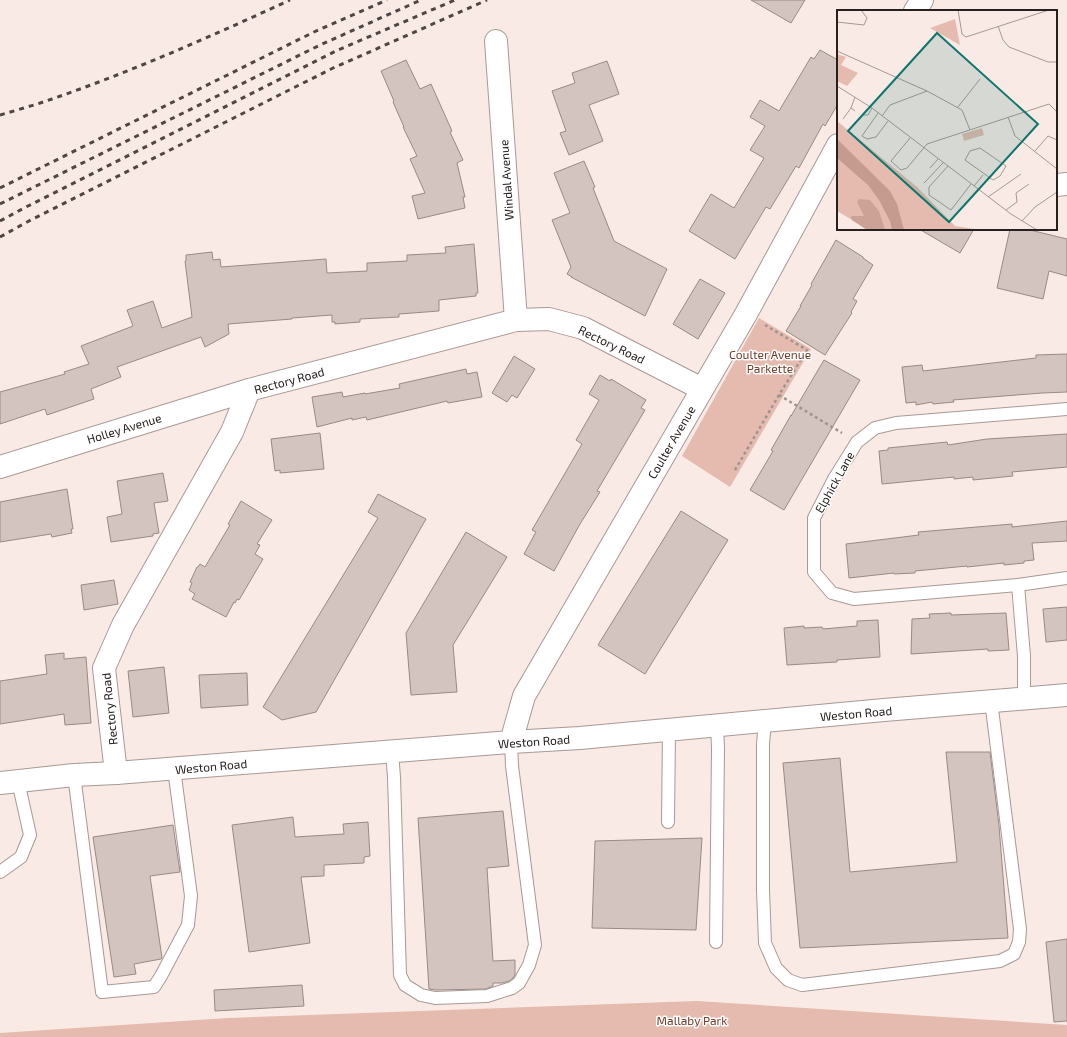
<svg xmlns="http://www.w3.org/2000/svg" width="1067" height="1037" font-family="'Exo 2',sans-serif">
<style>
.green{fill:#e4bbae}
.building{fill:#d3c4bf;stroke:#988a85}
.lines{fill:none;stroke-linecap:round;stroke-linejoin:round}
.lane-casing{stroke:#a89995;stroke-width:14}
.street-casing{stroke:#a89995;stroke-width:24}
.secondary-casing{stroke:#a89995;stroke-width:24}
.path{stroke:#9f9490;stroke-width:2.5;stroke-dasharray:3 3;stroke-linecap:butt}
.lane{stroke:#fff;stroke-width:12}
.street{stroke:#fff;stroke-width:22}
.secondary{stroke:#fff;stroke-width:22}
.rail{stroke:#4e4644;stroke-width:3;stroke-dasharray:5 5;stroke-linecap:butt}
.labels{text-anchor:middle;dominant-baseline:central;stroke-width:3;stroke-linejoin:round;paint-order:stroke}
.street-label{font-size:12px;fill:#26201e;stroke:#fff}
.park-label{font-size:12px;fill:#733c2a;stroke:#fff}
.inset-road{fill:none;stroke:#a59995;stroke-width:1}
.view{fill:#0f766e;fill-opacity:0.15;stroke:#0f766e;stroke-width:2}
.inset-edge{fill:none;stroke:#26201e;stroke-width:2}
</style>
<rect width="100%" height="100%" fill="#faeae5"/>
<g class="green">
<polygon points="759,318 811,349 730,487 682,456"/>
<polygon points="697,1001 1067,1025 1067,1037 0,1037 0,1033 228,1018"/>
</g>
<g class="building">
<polygon points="751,0 805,0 791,23"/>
<polygon points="820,50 838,60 838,104 825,126 823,124 799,168 796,166 770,209 766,207 735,259 689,231 711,194 734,208 764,158 750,150 765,126 750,117 760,100 779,111 811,57 814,59"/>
<polygon points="406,60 420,89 431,84 452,131 450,132 463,160 457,163 465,197 463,197 465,208 418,219 412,196 425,193 410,159 417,156 403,127 404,127 393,102 394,101 381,71"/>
<polygon points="607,61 619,94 589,105 603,141 569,155 560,133 566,131 552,91 575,83 572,73"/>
<polygon points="584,161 595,187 593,188 614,241 667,269 645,316 571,277 572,277 567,274 571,267 552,220 570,213 554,173"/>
<polygon points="919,229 974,229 960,253"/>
<polygon points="1010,229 1026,229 1067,239 1067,276 1049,271 1043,299 997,288"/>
<polygon points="836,240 863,257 863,258 873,265 853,299 857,301 851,312 852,313 825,355 786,331 801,306 800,306 812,285 811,284"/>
<polygon points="474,244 478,293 476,293 476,296 439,300 439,311 399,314 399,317 360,319 360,322 335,324 335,322 332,322 332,315 292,318 292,319 228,324 229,334 205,347 201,337 117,367 121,377 91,389 94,399 47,415 45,409 0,424 0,392 65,374 64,372 89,364 81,346 133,326 127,310 153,301 162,328 192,317 185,261 186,261 186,255 212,252 213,260 220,259 221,267 326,259 327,273 367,271 367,263 407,261 407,255 446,253 445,247"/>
<polygon points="700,279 725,293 698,339 673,324"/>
<polygon points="1067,354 1067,392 1042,393 953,400 954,402 933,404 932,402 916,405 916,402 906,403 902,367 922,365 923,371 1036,358 1036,355"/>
<polygon points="514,356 535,369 517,398 512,395 507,402 492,393"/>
<polygon points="824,360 860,380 784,510 750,490 773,451 771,450 791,415 791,416"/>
<polygon points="466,369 467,374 477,372 482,397 448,403 447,401 367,420 366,417 352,420 352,418 317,427 312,397 342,392 343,397 365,393 365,394 400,388 399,384"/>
<polygon points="600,375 610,381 611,379 646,400 641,408 645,410 597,491 600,492 580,524 554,571 524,554 536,532 532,530 582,444 576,440 598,402 599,400 589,394"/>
<polygon points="320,433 324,469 280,473 280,470 275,471 271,439"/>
<polygon points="1067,434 1067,467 1012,472 1013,476 973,480 973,477 954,479 954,477 882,484 879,451 888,450 888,448 947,442 948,445 987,439"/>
<polygon points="163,473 168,501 154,503 159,533 153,534 153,536 111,542 107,517 122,514 117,481"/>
<polygon points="67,489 73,529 71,529 72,533 52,537 51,534 0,542 0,502"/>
<polygon points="378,494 426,519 316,712 282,720 263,707 378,518 368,512"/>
<polygon points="241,501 272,520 257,544 260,545 255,554 263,559 239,600 237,599 235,603 234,602 226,617 192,599 195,594 189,590 192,583 190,582 197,567 198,567 200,564 205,567 230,525 228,524"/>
<polygon points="681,511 728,540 645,674 598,645"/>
<polygon points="1067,521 1067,541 1032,543 1034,560 1024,561 1024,563 1004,565 1004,563 967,567 967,566 915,571 915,573 894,574 894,573 849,578 846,544 919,535 918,532 1012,524 1012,527"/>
<polygon points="466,532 507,557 453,645 457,692 411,695 406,633"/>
<polygon points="114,580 118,604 84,610 81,585"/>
<polygon points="1067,607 1067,640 1046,642 1043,609"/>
<polygon points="951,613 951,615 1006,613 1009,650 988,651 988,649 911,654 912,619 930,618 929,614"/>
<polygon points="878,620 880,657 837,660 837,662 787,665 784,628 804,626 804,628 822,627 823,629 857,626 857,621"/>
<polygon points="64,653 64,659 86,657 91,723 65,725 64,714 0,724 0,681 47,674 45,655"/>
<polygon points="164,667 169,713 133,717 128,671"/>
<polygon points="247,673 248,705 201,708 199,675"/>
<polygon points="946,752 990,752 999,826 1008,938 800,948 783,763 840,758 850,872 957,862"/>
<polygon points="503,811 509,866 487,868 493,961 515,960 515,975 513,978 509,981 502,983 493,983 493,986 486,989 436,990 429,989 418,818"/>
<polygon points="293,817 295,837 344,834 343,824 368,822 370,856 364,857 364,863 324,865 324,876 301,877 310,943 249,952 232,825"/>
<polygon points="173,825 180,872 150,876 162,958 161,959 134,964 136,974 114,977 93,837"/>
<polygon points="702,838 696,930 592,928 595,841"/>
<polygon points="1067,939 1067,1021 1054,1022 1046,942"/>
<polygon points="302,985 304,1006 215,1011 214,990"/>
</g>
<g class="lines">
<g class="lane-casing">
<g id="lane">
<polyline points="1067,409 896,423 875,428 857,442 834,479 814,518 814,572 832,593 854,599 1018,585 1067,578"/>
<polyline points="1018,585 1024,656 1024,698"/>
<polyline points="765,721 763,744 763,890 765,943 776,968 788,980 802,985 1000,961 1014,954 1019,942 1020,929 991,701"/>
<polyline points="392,752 394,777 400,975 405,985 421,995 435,998 487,996 512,988 519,983 529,965 535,945 512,766 511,742"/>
<polyline points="74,775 102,992 154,987 161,976 188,925 191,896 174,769"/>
<polyline points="668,822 669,730"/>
<polyline points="0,872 21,857 30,835 18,781"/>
<polyline points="716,942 718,748 717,726"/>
</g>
</g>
<g class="street-casing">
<g id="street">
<polyline points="915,11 922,0"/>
<polyline points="496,41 516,320"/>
<polyline points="1056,185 1067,184"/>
<polyline points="0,467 249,390"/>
<polyline points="511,742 524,696 746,314 838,145"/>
<polyline points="116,773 104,668 123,625 232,432 249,390 516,320 549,319 583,328 702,389"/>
</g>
</g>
<g class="secondary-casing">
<polyline id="secondary" points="0,783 74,775 116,773 511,742 580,738 884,710 1067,695"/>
</g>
<g class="path">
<polyline points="779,395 842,433"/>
<polyline points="735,470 779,395 807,350 765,325"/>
</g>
<use href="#lane" class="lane"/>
<use href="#street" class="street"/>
<use href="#secondary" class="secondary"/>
<g class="rail">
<path d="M0,115C17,110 35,105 52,99C133,71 212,36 290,0"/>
<polyline points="0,188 314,32 387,0"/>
<polyline points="0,204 320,45 421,0"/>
<polyline points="0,221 24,208 338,50 455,0"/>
<polyline points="0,237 27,222 331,69 487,0"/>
</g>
</g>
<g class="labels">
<g class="street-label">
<text transform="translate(506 180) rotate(-94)">Windal Avenue</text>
<text transform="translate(612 344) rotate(26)">Rectory Road</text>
<text transform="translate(289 380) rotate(-15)">Rectory Road</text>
<text transform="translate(124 428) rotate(-17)">Holley Avenue</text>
<text transform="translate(671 442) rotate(-60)">Coulter Avenue</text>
<text transform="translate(834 482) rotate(-61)">Elphick Lane</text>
<text transform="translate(109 709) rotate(-96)">Rectory Road</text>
<text transform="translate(856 713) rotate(-5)">Weston Road</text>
<text transform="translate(534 741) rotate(-4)">Weston Road</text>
<text transform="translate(211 766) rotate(-5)">Weston Road</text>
</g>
<g class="park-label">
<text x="770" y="354">Coulter Avenue<tspan x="770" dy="14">Parkette</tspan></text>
<text x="692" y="1020">Mallaby Park</text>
</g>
</g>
<g transform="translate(837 10)">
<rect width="220" height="220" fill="#faeae5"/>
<path d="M118,9L123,35L93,18ZM0,44L9,47L4,55L21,63L10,76L0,71ZM0,111L80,177L118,216L143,220H32L0,201ZM145,118L147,125L127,131L125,124Z" fill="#e4bbae"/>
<path d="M22,189L33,190L42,201L48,220H30L15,210L14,206H27L20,192Z" fill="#cba295"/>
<path d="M0,129L53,181L60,194L67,220H55L53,211L42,190L31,175L0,148Z" fill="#c49b8e"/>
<path class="inset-road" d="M121,0L125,24L129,27L212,0M0,12L27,15L30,8L24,0M161,16L166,30L172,37L211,52H220M0,41L90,81M0,76L35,98L174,204L200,220M121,97L143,69M18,101L14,98L18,87M41,103L25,126L30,129L39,127L51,111M25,105H31L35,98M45,106L53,95L90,81L125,100L133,120M171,107L178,126L220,159M6,109L14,98M73,128L54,151L64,160L70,158L90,134L212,94L220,102M143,138L169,156L163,166L156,170L128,150L133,141ZM198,141L211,126L220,130M111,156L92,177V185L114,200L134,174M93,158L101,149M87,173L106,153M137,176L146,165M151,187L184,164M169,200L180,192L179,183L192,174M185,211L198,197L220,182"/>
<path class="view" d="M100,23L201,114L112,212L11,121Z"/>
<rect width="220" height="220" class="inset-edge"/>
</g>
</svg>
